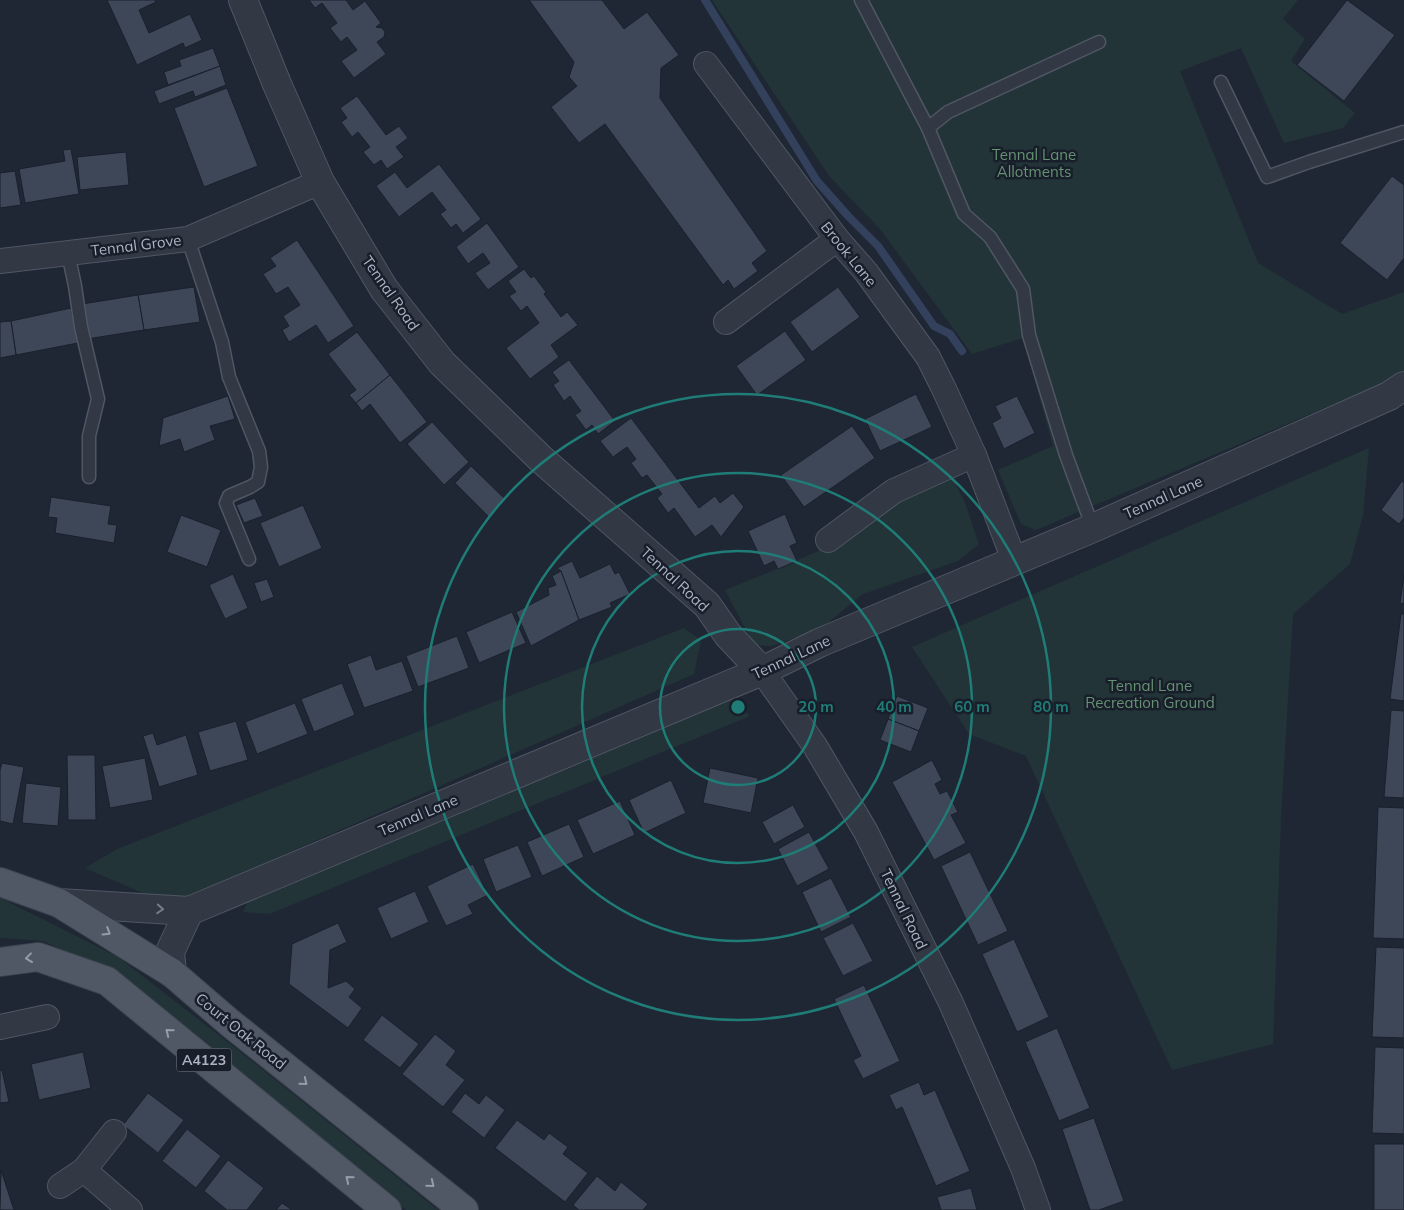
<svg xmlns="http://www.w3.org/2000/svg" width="1404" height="1210" font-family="Mulish,sans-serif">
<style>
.green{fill:#223437}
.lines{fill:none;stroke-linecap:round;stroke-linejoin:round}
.stream{stroke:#33415c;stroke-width:8}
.building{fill:#3d4758;stroke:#1a202c}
.service-casing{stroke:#505664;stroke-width:15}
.minor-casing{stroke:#505664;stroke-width:26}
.tertiary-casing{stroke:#505664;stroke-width:30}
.primary-casing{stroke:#3c424f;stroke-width:30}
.service{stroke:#323945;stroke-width:12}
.minor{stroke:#323945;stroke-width:24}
.tertiary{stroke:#323945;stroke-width:28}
.primary{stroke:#505866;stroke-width:28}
.oneway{stroke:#757c8a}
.oneway2{stroke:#959cac}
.ring{fill:none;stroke:#1f7c76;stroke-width:2.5}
.labels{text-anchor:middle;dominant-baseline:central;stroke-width:5;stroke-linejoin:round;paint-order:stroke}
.shield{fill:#181e2a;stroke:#808695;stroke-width:1}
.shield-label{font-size:14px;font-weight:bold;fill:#acb3c3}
.park-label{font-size:15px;fill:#659272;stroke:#181e2a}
.street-label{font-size:15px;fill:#acb3c3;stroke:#181e2a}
.centre{fill:#1f7c76;stroke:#181e2a;stroke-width:2.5}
.ring-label{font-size:15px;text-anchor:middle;font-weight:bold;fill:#1f7c76;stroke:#181e2a;stroke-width:5;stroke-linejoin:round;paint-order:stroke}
</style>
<rect width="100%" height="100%" fill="#1f2735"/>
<g class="green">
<polygon points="712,0 1298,0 1283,19 1305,39 1291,61 1355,113 1343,128 1284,143 1241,48 1180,71 1258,263 1342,314 1404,292 1404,372 1398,377 1036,530 1021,524 998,470 1053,446 1023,338 972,354 880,229 829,176"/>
<polygon points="1369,448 1363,515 1350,564 1293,614 1281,818 1273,1044 1172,1070 1026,756 969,734 912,647"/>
<polygon points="953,479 965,503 979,544 958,561 863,594 831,620 824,628 772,646 754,645 725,590 777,569 820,550 915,492"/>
<polygon points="684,628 701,640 694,674 170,905 85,868 117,849"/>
<polygon points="732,700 750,716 269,914 243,912 248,902"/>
<polygon points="0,898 118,957 238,1050 438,1210 406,1210 268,1097 126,979 43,941 0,938"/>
</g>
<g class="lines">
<polyline class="stream" points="705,0 817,181 849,217 878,246 934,326 950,334 962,351"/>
</g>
<g class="building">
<polygon points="107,0 155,0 156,2 139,10 149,33 190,14 202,40 185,48 183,43 137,65"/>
<polygon points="309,0 346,0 353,10 365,1 381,23 376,27 382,28 385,32 384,37 377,42 386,54 354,78 341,61 357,50 347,37 341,42 330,28 337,23 322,3 315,8"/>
<polygon points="529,0 602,0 624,29 647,12 679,55 661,68 660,98 767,251 752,263 758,271 734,289 728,280 723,285 605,124 579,143 551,107 577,86 569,77 574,62"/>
<polygon points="1347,0 1395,35 1344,101 1297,65"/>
<polygon points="213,48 220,66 168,85 164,72 181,66 179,60"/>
<polygon points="220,66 226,85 195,97 193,91 159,104 154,91"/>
<polygon points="227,88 258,166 204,187 174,108"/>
<polygon points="357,96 386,135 399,126 408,138 396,147 404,157 387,169 381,160 374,165 363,152 370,147 358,132 352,137 341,122 347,118 340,108"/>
<polygon points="71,149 79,194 25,203 19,169 65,161 63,150"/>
<polygon points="126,152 129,185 80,190 77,157"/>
<polygon points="439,164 481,219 463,233 456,224 451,228 440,214 446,210 432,192 399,217 376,186 395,172 407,188"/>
<polygon points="15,171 21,205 0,208 0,173"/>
<polygon points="1392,176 1404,185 1404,258 1387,280 1340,243"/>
<polygon points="487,223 519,267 488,290 475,273 490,263 483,253 468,264 456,247"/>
<polygon points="297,240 354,326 328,343 316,325 289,342 282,330 289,326 283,316 300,305 288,287 276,294 263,274 276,266 270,258"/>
<polygon points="524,269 531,278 534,276 546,292 544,294 561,317 567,312 578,325 551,345 559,357 530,379 506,348 539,323 527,306 521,311 509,296 516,292 508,281"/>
<polygon points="194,287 200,322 144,330 138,295"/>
<polygon points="838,287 860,317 812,352 790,322"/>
<polygon points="138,295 144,330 87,339 82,304"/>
<polygon points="71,308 78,343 16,355 11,321"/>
<polygon points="11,321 16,355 0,358 0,322"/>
<polygon points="785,331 806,360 757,395 736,366"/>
<polygon points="357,332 390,375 356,403 349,395 356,390 328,354"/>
<polygon points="569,360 615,421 598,434 592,425 586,430 575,415 581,411 570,396 564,401 553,385 559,381 552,372"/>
<polygon points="390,375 427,422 400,443 370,404 362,411 356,403"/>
<polygon points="916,394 932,427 880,451 865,419"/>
<polygon points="228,396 235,419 210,426 215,440 184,452 180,439 159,446 163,418"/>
<polygon points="1017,396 1035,433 1004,449 992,423 1001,418 995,406"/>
<polygon points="631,418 699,508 715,496 720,503 733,493 744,507 721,537 712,525 695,537 674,508 668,513 657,498 662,494 647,475 642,478 631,463 636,459 627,447 613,457 600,441"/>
<polygon points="432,422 469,462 444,485 407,444"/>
<polygon points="852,426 875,458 804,507 781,475"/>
<polygon points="471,466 506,500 489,517 455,483"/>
<polygon points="1402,481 1404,483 1404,518 1399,524 1381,510"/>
<polygon points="51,497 111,506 108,524 117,525 114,543 55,533 57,518 48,517"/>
<polygon points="255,498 263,516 244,523 236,505"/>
<polygon points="303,505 322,548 279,567 260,523"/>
<polygon points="785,514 797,543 790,546 797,561 778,569 774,561 764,566 748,531"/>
<polygon points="181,515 221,530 207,567 167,552"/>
<polygon points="572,561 580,578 610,564 615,574 619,572 630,594 610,603 612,607 579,620 561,571 557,568"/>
<polygon points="561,571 579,620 531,646 516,612 549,595 548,588 556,585 552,576"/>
<polygon points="233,574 248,608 225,619 209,585"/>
<polygon points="1404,574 1404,604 1400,603"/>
<polygon points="267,579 274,597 261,602 254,583"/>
<polygon points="512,612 526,643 479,663 466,632"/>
<polygon points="1401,614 1404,614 1404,701 1390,699"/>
<polygon points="457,636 469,668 418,687 406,656"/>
<polygon points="371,655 376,670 402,661 413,691 364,708 347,664"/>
<polygon points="342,683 355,715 314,732 301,699"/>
<polygon points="897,696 928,708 919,731 888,719"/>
<polygon points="295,703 308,734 257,754 245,722"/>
<polygon points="1391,710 1404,711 1404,798 1384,797"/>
<polygon points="888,719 919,731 911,752 880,740"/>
<polygon points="236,721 248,760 210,771 198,732"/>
<polygon points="153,733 157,745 186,735 198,775 159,787 143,736"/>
<polygon points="67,755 95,755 96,820 68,820"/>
<polygon points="145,758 153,800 110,808 102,766"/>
<polygon points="932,760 942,780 935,784 940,794 947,791 958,812 951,815 966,843 934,860 892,782"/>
<polygon points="2,763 24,767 13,824 0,821 0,770"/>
<polygon points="710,768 758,778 751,813 703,803"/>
<polygon points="671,780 686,813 644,833 629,800"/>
<polygon points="26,783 61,787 58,826 22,823"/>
<polygon points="620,801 635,835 593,854 577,820"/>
<polygon points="793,805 805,827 774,844 762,822"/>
<polygon points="1378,807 1404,808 1404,939 1373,938"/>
<polygon points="569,824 584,857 542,876 527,842"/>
<polygon points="809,832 829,869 797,886 778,849"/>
<polygon points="518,845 532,877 496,892 483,859"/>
<polygon points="970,852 1008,931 978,945 941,866"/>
<polygon points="473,864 488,895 468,905 473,914 446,926 427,886"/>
<polygon points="831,878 851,917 821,932 802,892"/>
<polygon points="415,891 429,922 391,939 377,908"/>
<polygon points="338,923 347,942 330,950 328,988 346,981 355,989 349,997 362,1008 348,1028 289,984 292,944"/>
<polygon points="853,923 873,961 843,976 823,938"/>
<polygon points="1014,939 1049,1017 1017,1032 982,954"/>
<polygon points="1376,947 1404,948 1404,1038 1372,1037"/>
<polygon points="864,985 900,1061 863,1079 853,1060 861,1056 834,999"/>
<polygon points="382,1015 419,1044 400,1068 363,1040"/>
<polygon points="1057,1028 1090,1108 1059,1121 1025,1042"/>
<polygon points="435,1034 456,1051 446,1065 465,1080 443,1107 402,1074"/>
<polygon points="1375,1047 1404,1048 1404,1134 1372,1133"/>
<polygon points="83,1052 91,1088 39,1100 31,1064"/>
<polygon points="2,1070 9,1102 0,1103 0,1071"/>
<polygon points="919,1082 924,1095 935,1090 970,1171 936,1186 902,1107 896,1110 889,1095"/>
<polygon points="148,1093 184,1120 158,1153 123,1125"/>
<polygon points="465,1093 479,1104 486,1095 505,1110 484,1138 451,1112"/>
<polygon points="1094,1118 1124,1201 1099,1210 1090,1210 1062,1129"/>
<polygon points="517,1120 544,1140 549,1133 568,1147 563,1154 588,1173 565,1202 495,1148"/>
<polygon points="187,1129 221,1156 196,1188 162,1161"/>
<rect x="1374" y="1144" width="30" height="66"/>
<polygon points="228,1160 264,1188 247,1210 227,1210 204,1191"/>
<polygon points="1,1170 14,1210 0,1210"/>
<polygon points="597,1176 615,1191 621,1182 648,1204 643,1210 579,1210 573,1205"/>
<polygon points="971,1188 977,1210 941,1210 937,1197"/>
<polygon points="282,1203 292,1210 276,1210"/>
</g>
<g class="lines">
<g class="service-casing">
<g id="service">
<polyline points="861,0 928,128 964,214 990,237 1023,289 1029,335 1066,455 1093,528"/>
<polyline points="1221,82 1267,177 1309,162 1404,132"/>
<polyline points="928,128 948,112 1099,42"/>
<polyline points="188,239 222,342 229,377 259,451 261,467 258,482 250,487 229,496 226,503 249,559"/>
<polyline points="68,253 75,286 81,327 98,399 89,436 89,477"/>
</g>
</g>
<g class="minor-casing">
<g id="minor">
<polyline points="706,64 837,239 866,272 928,357 945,391 974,455 1014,560"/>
<polyline points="0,261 188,239 320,182"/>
<polyline points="726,322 837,239"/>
<polyline points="828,540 894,491 974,455"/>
<polyline points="762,671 815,746 866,832 951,1003 1023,1168 1038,1210"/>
<polyline points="0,1027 47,1017"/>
<polyline points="84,1170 130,1210"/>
<polyline points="60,1186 84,1170 114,1132"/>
</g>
</g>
<g class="tertiary-casing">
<g id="tertiary">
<polyline points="243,0 277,84 320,182 384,289 442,363 541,459 707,605 728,635 762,671"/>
<polyline points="59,903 189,911 762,671 819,643 1093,528 1389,396 1404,386"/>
<polyline points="172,973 170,952 189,911"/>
</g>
</g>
<g class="primary-casing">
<g id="primary">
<polyline points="0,882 59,903 172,973 230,1023 464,1210"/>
<polyline points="0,962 38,957 107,981 387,1210"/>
</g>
</g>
<use href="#service" class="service"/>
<use href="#minor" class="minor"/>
<use href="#tertiary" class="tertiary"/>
<use href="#primary" class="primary"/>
</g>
<defs><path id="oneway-chevron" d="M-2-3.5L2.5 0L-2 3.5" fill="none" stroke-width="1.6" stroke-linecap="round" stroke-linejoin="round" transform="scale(1.25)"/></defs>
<use class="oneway" href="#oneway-chevron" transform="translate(160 909) rotate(4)"/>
<g class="oneway2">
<use href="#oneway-chevron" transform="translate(107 932) rotate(32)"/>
<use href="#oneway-chevron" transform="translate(29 958) rotate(173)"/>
<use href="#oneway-chevron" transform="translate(169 1032) rotate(-141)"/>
<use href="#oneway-chevron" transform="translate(304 1082) rotate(39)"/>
<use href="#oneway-chevron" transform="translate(349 1179) rotate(-141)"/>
<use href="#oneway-chevron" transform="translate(431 1184) rotate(39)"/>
</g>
<g class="ring">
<circle cx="738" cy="707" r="78"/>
<circle cx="738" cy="707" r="156"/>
<circle cx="738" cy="707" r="234"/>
<circle cx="738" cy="707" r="313"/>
</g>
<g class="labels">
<rect class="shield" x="176.5" y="1048.5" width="55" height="23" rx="4"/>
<g class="shield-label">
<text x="204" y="1060">A4123</text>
</g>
<g class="park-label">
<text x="1034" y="154">Tennal Lane<tspan x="1034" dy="17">Allotments</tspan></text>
<text x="1150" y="685">Tennal Lane<tspan x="1150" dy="17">Recreation Ground</tspan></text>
</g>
<g class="street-label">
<text transform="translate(136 245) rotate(-7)">Tennal Grove</text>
<text transform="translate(849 254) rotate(51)">Brook Lane</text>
<text transform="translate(391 293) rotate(55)">Tennal Road</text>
<text transform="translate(1163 497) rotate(-24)">Tennal Lane</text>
<text transform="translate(675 579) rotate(43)">Tennal Road</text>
<text transform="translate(791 657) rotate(-25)">Tennal Lane</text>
<text transform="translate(418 815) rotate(-23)">Tennal Lane</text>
<text transform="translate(904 909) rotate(64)">Tennal Road</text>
<text transform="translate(241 1031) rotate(39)">Court Oak Road</text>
</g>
</g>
<circle cx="738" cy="707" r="8" class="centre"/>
<g class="ring-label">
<text x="816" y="712">20 m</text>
<text x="894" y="712">40 m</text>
<text x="972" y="712">60 m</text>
<text x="1051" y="712">80 m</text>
</g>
</svg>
